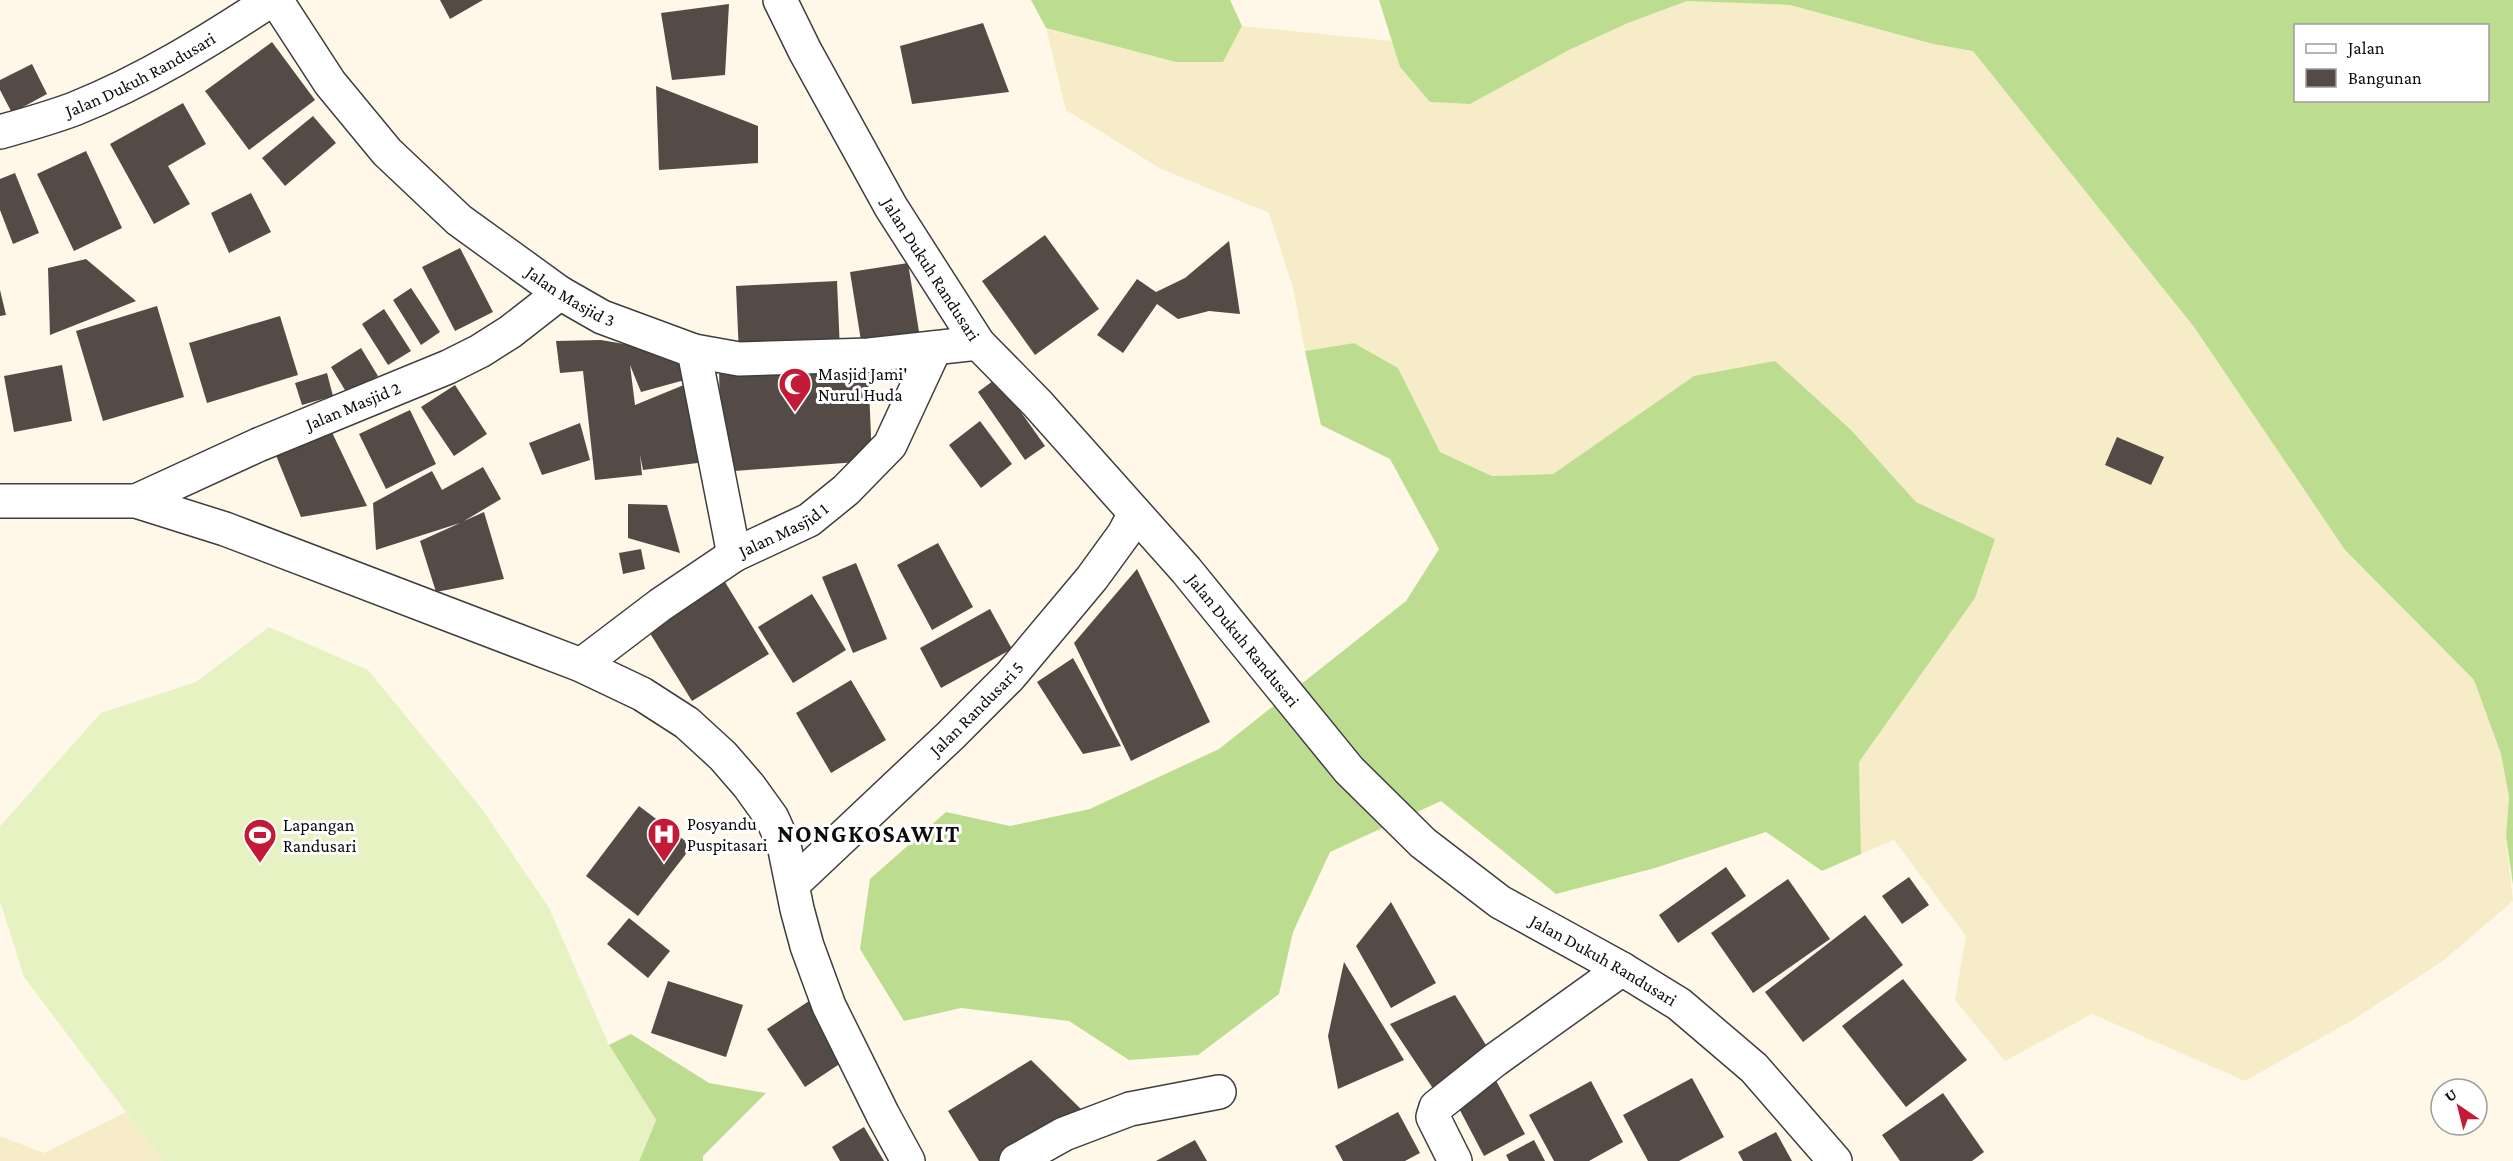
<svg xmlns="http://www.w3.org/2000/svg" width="2513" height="1161" font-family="'Crimson Pro',serif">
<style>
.farmland{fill:#f6edc8}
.forest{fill:#bcdd8f;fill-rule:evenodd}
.pitch{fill:#e7f2c3}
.building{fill:#544b47}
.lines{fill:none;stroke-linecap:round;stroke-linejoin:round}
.minor-casing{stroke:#3e3e3e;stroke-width:36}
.minor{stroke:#fff;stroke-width:33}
.labels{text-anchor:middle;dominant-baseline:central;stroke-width:6;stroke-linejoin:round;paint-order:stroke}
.street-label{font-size:18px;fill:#0b0b0b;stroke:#fff}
.poi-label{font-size:18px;fill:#0b0b0b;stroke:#fff;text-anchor:start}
.district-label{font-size:24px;font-weight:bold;letter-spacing:1.5px;fill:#0b0b0b;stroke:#fff}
</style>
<rect width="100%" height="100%" fill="#fff8e9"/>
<g class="farmland">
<polygon points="1687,1 1790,5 1933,44 1973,51 2194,327 2345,550 2474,680 2501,754 2509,797 2506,836 2513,901 2444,960 2353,1020 2245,1081 2092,1014 2005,1061 1955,1000 1966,936 1894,840 1861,854 1859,762 1975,598 1994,539 1916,502 1851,430 1694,376 1553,474 1492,476 1440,452 1398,368 1354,343 1305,351 1293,288 1269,213 1161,169 1066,110 1046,28 1157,57 1223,62 1242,26 1392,41 1400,67 1430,102 1470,104 1569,50 1628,23"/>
<polygon points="126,1112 163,1161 0,1161 0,1136 44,1153"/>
</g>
<g class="forest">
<polygon points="1031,0 1230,0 1242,26 1223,62 1176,62 1046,28"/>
<path d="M1379,0H2513V885L2506,836L2509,797L2501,754L2474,680L2345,550L2194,327L1973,51L1933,44L1790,5L1687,1L1628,23L1569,50L1470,104L1430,102L1400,67ZM2296,26H2488V100H2296Z"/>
<polygon points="1354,343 1398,368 1440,452 1492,476 1553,474 1694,376 1775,361 1851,430 1916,502 1995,539 1975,598 1859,762 1861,854 1822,871 1766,832 1655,868 1556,894 1441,801 1330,852 1293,932 1279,994 1198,1055 1129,1060 1069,1021 961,1008 904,1021 860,949 870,879 946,812 1010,826 1090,809 1219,749 1406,601 1439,549 1390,459 1321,425 1305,351"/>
<polygon points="631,1034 709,1083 766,1093 703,1156 703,1161 639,1161 656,1120 609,1045"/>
</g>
<polygon class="pitch" points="269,627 368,670 482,809 549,908 609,1045 656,1120 639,1161 163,1161 24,977 0,901 0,826 101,713 196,682"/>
<g class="building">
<polygon points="440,0 483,0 450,19"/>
<polygon points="729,4 725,75 672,80 661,13"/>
<polygon points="983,23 1009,92 912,104 900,46"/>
<polygon points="272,42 315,100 249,150 205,91"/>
<polygon points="32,64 47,94 12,113 0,90 0,80"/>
<polygon points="656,86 758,126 758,163 659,170"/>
<polygon points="183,103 206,144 168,166 190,204 154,224 110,144"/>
<polygon points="313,116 336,143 285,186 262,158"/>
<polygon points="86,151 122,228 74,251 37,174"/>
<polygon points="15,173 39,233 13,244 0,210 0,179"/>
<polygon points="251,193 271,232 229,253 211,213"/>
<polygon points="1045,235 1099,309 1035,355 982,281"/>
<polygon points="1229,241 1240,314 1209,311 1178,319 1157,304 1123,353 1097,335 1137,279 1156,292 1185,278"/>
<polygon points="460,248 493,312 455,331 422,267"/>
<polygon points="86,259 136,301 50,335 48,268"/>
<polygon points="908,263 920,338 862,347 850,272"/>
<polygon points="837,281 840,351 739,355 736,286"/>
<polygon points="411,288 440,332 421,345 393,300"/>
<polygon points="0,290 6,315 0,316"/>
<polygon points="157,306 184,397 103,421 76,331"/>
<polygon points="384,309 411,351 388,365 362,324"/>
<polygon points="280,316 298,375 207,403 189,343"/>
<polygon points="601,340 624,344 689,362 692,378 641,392 630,365 635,405 696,380 705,462 643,470 640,455 642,475 595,480 583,371 560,373 556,341"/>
<polygon points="361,348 378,376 348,395 331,367"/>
<polygon points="868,364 872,461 721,472 719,366"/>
<polygon points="62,365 72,421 14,432 4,376"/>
<polygon points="327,373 333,396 302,405 295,383"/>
<polygon points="997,378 1045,446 1025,460 978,392"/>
<polygon points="455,385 487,434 454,456 421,407"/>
<polygon points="410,410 436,464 386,489 359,434"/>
<polygon points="980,421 1012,464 981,488 949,445"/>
<polygon points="580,423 590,460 542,475 529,443"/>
<polygon points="328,424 367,506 301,517 273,448"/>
<polygon points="2117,437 2164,457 2151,485 2105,465"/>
<polygon points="483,467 501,499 464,521 484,512 504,579 436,592 420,541 460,523 376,550 373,503 432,471 442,490"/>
<polygon points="628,504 667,505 680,553 628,538"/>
<polygon points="938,543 973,607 932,630 897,565"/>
<polygon points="641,549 645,569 623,574 619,553"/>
<polygon points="856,563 887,639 853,653 822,577"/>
<polygon points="1137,569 1210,722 1131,761 1074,643"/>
<polygon points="725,582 769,654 692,701 648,630"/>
<polygon points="812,594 846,650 793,683 758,627"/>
<polygon points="990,609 1012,649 941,688 920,648"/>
<polygon points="1073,658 1121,746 1083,754 1037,682"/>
<polygon points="851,680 886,740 831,773 796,713"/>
<polygon points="639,806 692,846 638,916 586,876"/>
<polygon points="1726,867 1746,896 1678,943 1659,915"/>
<polygon points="1909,877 1929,905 1902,924 1882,896"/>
<polygon points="1788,879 1830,939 1753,993 1711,933"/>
<polygon points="1391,902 1436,983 1391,1008 1356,946"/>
<polygon points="1865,915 1903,965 1803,1042 1765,992"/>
<polygon points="629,918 670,951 648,978 607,944"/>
<polygon points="1344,962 1404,1060 1338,1089 1328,1036"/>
<polygon points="1903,979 1967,1060 1906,1107 1842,1026"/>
<polygon points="668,981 743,1005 726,1057 651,1033"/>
<polygon points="1455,995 1494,1058 1434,1090 1390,1024"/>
<polygon points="809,1001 847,1059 805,1087 767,1029"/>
<polygon points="1031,1060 1083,1111 1003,1161 979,1161 948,1111"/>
<polygon points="1493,1075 1525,1134 1484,1156 1453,1097"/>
<polygon points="1692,1078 1724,1137 1679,1161 1648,1161 1623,1115"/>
<polygon points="1591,1081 1623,1142 1589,1161 1554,1161 1529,1115"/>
<polygon points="1943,1093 1984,1152 1972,1161 1900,1161 1882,1135"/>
<polygon points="1398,1112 1420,1153 1405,1161 1343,1161 1335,1146"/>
<polygon points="864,1127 884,1161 840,1161 832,1147"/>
<polygon points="1776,1132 1792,1161 1743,1161 1738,1152"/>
<polygon points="1195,1140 1207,1161 1156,1161"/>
<polygon points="1534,1140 1545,1161 1509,1161 1506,1155"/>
</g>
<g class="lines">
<g class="minor-casing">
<g id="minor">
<path id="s1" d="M276,0L330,83L387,152L459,220L560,293L602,317L694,351L739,359L869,355L978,343"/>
<path id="s2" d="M780,0L805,51L891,207L978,343L1037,403L1186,570L1349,770L1423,843L1500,902L1622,969L1679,1004L1754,1068L1835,1161"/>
<path id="s3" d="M0,132C25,125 50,118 74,109C144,81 209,41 271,0"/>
<polyline points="694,351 734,555"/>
<polyline points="0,501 136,501 225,529 581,665 642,694 687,723 723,756 749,786 772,818 784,845 797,909 807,946 829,1006 883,1115 908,1161"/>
<path id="s4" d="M136,501L258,445L448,367L480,351L510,332L560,293"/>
<path id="s5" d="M581,665L660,605L734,555L809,520L846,490L890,445L935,348"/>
<path id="s6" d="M793,884L950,736L1010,676L1092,578L1124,534L1135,513"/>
<polyline points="1016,1161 1064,1134 1130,1109 1219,1092"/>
<polyline points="1455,1161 1433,1117 1436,1107 1495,1060 1622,969"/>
</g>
</g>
<use href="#minor" class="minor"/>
</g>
<defs>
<g id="mosque-pin" transform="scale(1.725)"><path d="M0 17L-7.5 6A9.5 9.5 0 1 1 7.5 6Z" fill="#c31b37" stroke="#fff"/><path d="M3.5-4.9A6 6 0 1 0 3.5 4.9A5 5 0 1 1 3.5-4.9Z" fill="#fff"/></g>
<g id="hospital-pin" transform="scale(1.725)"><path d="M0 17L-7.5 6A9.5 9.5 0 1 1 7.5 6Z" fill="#c31b37" stroke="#fff"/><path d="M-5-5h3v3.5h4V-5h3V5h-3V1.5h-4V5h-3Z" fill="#fff"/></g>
<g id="stadium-pin" transform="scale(1.725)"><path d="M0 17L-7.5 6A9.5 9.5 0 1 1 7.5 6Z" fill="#c31b37" stroke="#fff"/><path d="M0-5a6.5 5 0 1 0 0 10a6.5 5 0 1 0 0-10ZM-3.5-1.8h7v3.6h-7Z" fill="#fff"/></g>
</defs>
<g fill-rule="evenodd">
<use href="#mosque-pin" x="795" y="384"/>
<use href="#hospital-pin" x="664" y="834"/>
<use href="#stadium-pin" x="260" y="835"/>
</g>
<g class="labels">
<g class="street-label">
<text stroke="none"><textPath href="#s3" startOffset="152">Jalan Dukuh Randusari</textPath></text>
<text stroke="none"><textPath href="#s2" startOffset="309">Jalan Dukuh Randusari</textPath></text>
<text stroke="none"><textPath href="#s1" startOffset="423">Jalan Masjid 3</textPath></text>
<text stroke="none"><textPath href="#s4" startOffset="237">Jalan Masjid 2</textPath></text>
<text stroke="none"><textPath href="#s5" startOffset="244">Jalan Masjid 1</textPath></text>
<text stroke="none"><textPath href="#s2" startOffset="795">Jalan Dukuh Randusari</textPath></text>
<text stroke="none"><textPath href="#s6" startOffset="254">Jalan Randusari 5</textPath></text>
<text stroke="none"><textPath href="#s2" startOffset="1282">Jalan Dukuh Randusari</textPath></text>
</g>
<g class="poi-label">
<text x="818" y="374">Masjid Jami'<tspan x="818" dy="21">Nurul Huda</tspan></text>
<text x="687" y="824">Posyandu<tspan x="687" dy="21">Puspitasari</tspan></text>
<text x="283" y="825">Lapangan<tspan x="283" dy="21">Randusari</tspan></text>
</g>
<g class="district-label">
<text x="869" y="833">NONGKOSAWIT</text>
</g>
</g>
<rect x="2294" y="24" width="195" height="78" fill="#ffffff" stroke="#9d9d9d" stroke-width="1.5"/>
<rect x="2306" y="44" width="30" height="9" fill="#ffffff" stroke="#9d9d9d" stroke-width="1.5"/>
<text x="2348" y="54" font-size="18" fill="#0b0b0b">Jalan</text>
<rect x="2306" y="69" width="30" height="18" fill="#544b47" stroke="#9d9d9d" stroke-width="1.5"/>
<text x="2348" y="84" font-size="18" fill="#0b0b0b">Bangunan</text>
<g transform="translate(2459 1107) rotate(325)"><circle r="28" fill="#ffffff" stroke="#9d9d9d" stroke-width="1.5"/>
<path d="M0-4.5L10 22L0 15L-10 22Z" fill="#c31b37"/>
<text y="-9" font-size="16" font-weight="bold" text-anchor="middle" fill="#0b0b0b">U</text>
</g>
</svg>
